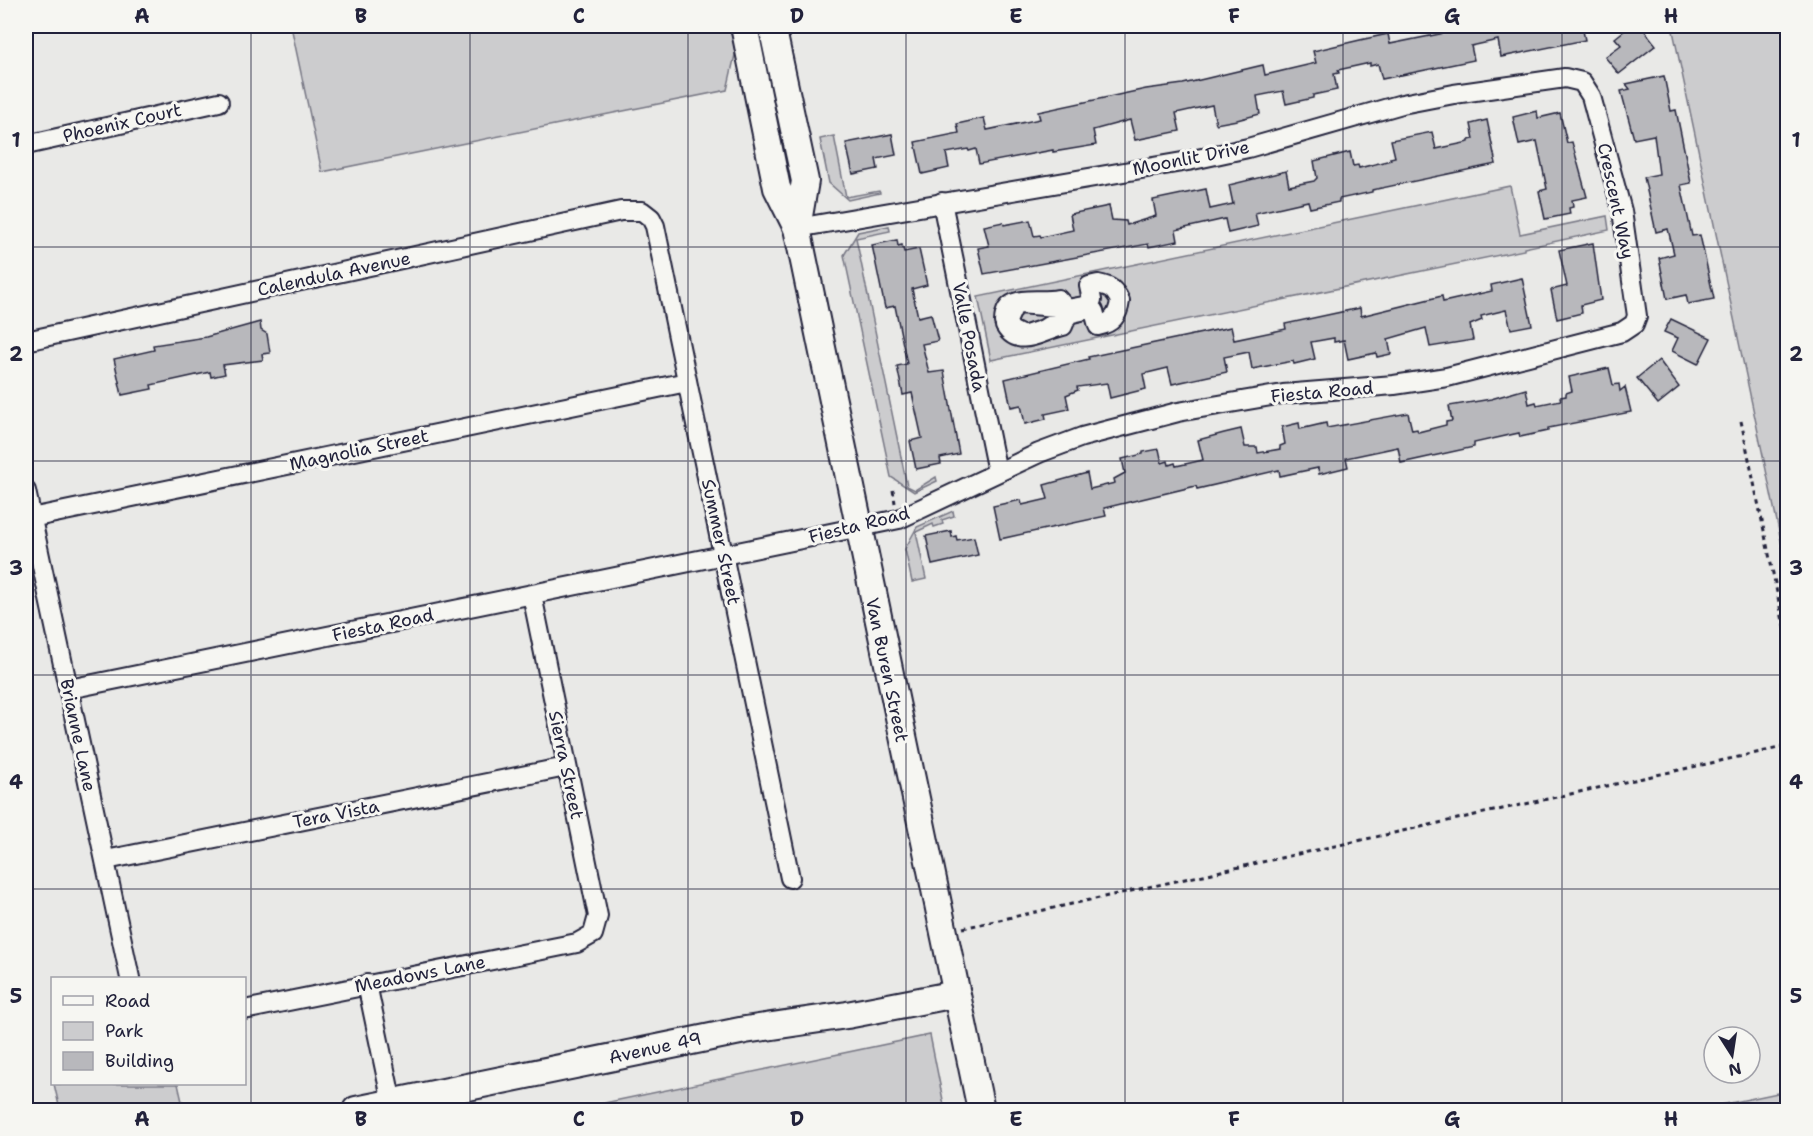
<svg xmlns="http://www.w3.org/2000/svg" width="1813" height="1136" font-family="'Shantell Sans',sans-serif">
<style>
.green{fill:#ccccce;stroke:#777784;stroke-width:1.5}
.building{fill:#b8b8bc;stroke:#22223b;stroke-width:1.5}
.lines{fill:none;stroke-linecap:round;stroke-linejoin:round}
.street-casing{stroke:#22223b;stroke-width:22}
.secondary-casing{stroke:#22223b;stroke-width:30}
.path{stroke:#22223b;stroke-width:3;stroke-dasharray:4.5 4.5;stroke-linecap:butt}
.street{stroke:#f6f6f2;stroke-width:18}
.secondary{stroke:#f6f6f2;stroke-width:26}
.grid{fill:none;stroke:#22223b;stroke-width:1.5;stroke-opacity:0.55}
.labels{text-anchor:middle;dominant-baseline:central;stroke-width:6;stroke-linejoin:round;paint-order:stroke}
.street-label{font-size:18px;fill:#22223b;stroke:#f6f6f2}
.neatline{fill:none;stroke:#22223b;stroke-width:2}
.grid-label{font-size:20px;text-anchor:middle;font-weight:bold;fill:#22223b}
</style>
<rect width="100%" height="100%" fill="#e9e9e7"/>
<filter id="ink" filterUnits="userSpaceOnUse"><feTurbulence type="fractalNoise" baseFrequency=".0167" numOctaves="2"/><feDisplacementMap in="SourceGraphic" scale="12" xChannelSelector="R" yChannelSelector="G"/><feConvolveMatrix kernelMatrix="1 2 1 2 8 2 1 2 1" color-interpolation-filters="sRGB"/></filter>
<g filter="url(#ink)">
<g class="green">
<polygon points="291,26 732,26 737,46 727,90 322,172"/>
<polygon points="1672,26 1787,26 1787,569"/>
<polygon points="834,136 846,197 879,191 880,193 848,200 829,183 820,139"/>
<polygon points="1510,186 1520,234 1607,216 1609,230 1524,248 1524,250 991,360 978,297"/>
<polygon points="889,226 890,231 856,238 907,486 915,490 936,477 937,481 914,492 891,477 844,255 858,232"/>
<polygon points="953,511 954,516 942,520 943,524 934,527 933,524 916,532 926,579 912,582 905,549 917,527"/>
<polygon points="930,1035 945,1110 571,1110"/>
<polygon points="54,1084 178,1084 184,1110 60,1110"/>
<polygon points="1787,1091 1787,1110 1697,1110"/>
</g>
<g class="building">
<polygon points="1479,26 1582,26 1585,40 1501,57 1498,40 1471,46 1474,60 1382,79 1378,64 1370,66 1370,63 1338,70 1339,73 1334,74 1337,90 1313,95 1313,98 1286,104 1283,91 1257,96 1260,114 1237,120 1216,124 1212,105 1176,113 1180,131 1135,140 1130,120 1093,130 1096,145 1053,152 1053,150 979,164 976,149 969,151 968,149 946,153 949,168 922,174 915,142 959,133 957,124 984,118 987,130 1040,119 1038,112 1146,89 1183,84 1263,65 1265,75 1316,63 1313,51 1360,40 1388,34 1390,44"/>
<polygon points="1630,26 1641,26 1656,45 1619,74 1605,57 1621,45 1615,38"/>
<polygon points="1664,76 1671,111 1676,110 1691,183 1681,185 1692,236 1700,235 1714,299 1688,304 1686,295 1667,299 1659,258 1674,254 1668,229 1656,232 1644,177 1659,174 1654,135 1634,139 1621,91 1630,89 1626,84"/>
<polygon points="1537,111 1538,118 1560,113 1567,143 1572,142 1587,197 1572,200 1573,207 1569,208 1570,214 1545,219 1539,191 1547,189 1537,141 1519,145 1513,117"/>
<polygon points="1487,120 1496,164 1372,190 1372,192 1339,199 1339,202 1310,208 1308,201 1255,213 1258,226 1228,233 1225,219 1176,230 1178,241 1149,247 1148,244 984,274 978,248 989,246 984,226 1003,222 1004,225 1030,220 1034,236 1040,235 1041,237 1073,230 1070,214 1109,206 1112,220 1126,221 1127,225 1156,216 1153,200 1206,189 1210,209 1233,204 1229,185 1286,171 1289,186 1314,181 1317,178 1314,161 1350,152 1353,166 1358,165 1359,168 1391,160 1390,158 1395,157 1391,140 1432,132 1436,149 1469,142 1469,140 1474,139 1471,124"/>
<polygon points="892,134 896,155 876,159 878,169 853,174 846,143"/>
<polygon points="897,240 898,246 902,245 904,252 919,249 927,285 912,289 918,317 931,314 938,341 922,344 929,373 944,371 959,454 940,458 941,464 916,469 910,441 922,438 912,393 903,395 897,366 907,364 895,306 885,308 872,245"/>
<polygon points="1593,243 1601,300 1581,305 1582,313 1557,319 1551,290 1567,286 1559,250"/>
<polygon points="1522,278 1532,325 1511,329 1506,310 1481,316 1482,320 1470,325 1473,340 1430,347 1426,328 1388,339 1391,354 1377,357 1376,353 1348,359 1344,340 1334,342 1334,338 1311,342 1315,359 1294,364 1293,361 1252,369 1249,352 1224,357 1227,372 1172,384 1168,368 1143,374 1146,389 1110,398 1107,383 1077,387 1078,390 1066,395 1069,409 1045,414 1046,419 1025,424 1021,405 1011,407 1005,379 1089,359 1088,357 1231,327 1234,340 1286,329 1285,324 1360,308 1361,316 1442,296 1443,302 1492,291 1491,285"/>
<polygon points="1671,319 1711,338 1698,364 1672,351 1678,338 1664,332"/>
<polygon points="260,322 261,330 267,334 270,353 262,354 263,360 223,365 225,374 211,377 210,372 151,385 152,389 122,395 114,359 154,350 153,345 206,337"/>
<polygon points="1659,360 1679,387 1658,404 1637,378"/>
<polygon points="1609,368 1613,385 1619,384 1620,391 1625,387 1631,412 1548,428 1548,431 1520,437 1519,433 1474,443 1474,447 1401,463 1398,447 1346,458 1348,467 1319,474 1318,468 1280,476 1279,470 1197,489 1196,486 1104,508 1106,516 1000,539 993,506 1021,500 1022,505 1048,499 1044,485 1087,473 1090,489 1115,483 1114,479 1125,473 1122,459 1143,454 1143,452 1159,449 1162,463 1168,461 1169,465 1175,463 1176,466 1203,460 1198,440 1224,433 1241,429 1245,447 1257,447 1258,453 1280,449 1280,446 1285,444 1282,427 1299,423 1300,429 1326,423 1327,428 1408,413 1412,430 1417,429 1418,432 1446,425 1446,422 1452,421 1449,406 1491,399 1526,389 1529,404 1536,402 1537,405 1561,400 1560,397 1566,396 1566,393 1572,391 1569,377"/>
<polygon points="951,531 952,537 956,536 957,540 974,537 978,555 932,565 926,536"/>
</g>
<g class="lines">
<g class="street-casing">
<g id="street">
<polyline points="26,145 219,102"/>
<polyline points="942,202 997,472"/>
<path d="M1098,284C1110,286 1115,290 1120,301C1118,316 1112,323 1098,326L1094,311L1090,309L1068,314L1063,326C1043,330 1019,350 1005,326L1008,325L1011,330L1023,336L1044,329L1059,319L1056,307L1019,304L1014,306L1007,321L1004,322C1005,291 1037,304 1058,299L1067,309L1089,305L1092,300L1089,286Z"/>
<polyline points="26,341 621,211 642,211 651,218 655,226 790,878"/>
<polyline points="26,491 130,978"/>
<polyline points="31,518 687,382"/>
<polyline points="69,689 899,519 1039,453 1082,437 1178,412 1283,394 1394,385 1447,377 1622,332 1634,324 1637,316 1622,211 1591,96 1582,82 1565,78 1454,94 1402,104 1248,148 1188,161 797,228"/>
<polyline points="106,860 566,767"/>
<polyline points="367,984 392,1103"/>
<polyline points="244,1010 577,943 593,934 598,916 532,595"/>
</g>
</g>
<g class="secondary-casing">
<g id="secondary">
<polyline points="744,26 777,188 797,228 981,1110"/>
<polyline points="772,26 805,181 797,228"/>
<polyline points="356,1110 745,1030 847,1015 956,994"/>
</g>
</g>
<g class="path">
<polyline points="1741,421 1788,645"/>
<polyline points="893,490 895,503"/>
<polyline points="963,928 1788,746"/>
</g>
<use href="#street" class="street"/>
<use href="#secondary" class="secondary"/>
</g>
</g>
<path class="grid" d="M251,26V1110M470,26V1110M688,26V1110M906,26V1110M1125,26V1110M1343,26V1110M1562,26V1110M26,247H1788M26,461H1788M26,675H1788M26,889H1788"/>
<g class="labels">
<g class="street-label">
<text transform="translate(122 123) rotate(-13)">Phoenix Court</text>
<text transform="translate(1191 158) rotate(-11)">Moonlit Drive</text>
<text transform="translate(1616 201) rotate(78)">Crescent Way</text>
<text transform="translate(334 274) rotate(-12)">Calendula Avenue</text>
<text transform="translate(969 337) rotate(79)">Valle Posada</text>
<text transform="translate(1322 392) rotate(-5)">Fiesta Road</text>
<text transform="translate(359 450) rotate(-12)">Magnolia Street</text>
<text transform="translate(859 525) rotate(-14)">Fiesta Road</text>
<text transform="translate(721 542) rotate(78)">Summer Street</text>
<text transform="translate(383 625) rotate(-12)">Fiesta Road</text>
<text transform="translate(887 670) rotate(78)">Van Buren Street</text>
<text transform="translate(78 735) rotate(78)">Brianne Lane</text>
<text transform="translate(566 765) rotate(78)">Sierra Street</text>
<text transform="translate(336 814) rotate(-11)">Tera Vista</text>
<text transform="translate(420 974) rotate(-11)">Meadows Lane</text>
<text transform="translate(655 1048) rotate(-12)">Avenue 49</text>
</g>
</g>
<rect width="1813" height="1136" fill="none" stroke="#f6f6f2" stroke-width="66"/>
<rect x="51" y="977" width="195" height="108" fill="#f6f6f2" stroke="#a1a1a9" stroke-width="1.5"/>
<rect x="63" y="996" width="30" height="9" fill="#f6f6f2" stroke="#a1a1a9" stroke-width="1.5"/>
<text x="105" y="1007" font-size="18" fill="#22223b">Road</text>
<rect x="63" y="1022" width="30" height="18" fill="#ccccce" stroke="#a1a1a9" stroke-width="1.5"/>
<text x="105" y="1037" font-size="18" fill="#22223b">Park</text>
<rect x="63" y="1052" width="30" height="18" fill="#b8b8bc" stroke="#a1a1a9" stroke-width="1.5"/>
<text x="105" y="1067" font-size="18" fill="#22223b">Building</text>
<g transform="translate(1732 1055) rotate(168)"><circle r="28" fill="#f6f6f2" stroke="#a1a1a9" stroke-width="1.5"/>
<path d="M0-4.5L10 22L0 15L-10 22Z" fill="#22223b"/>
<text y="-9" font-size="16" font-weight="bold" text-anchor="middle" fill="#22223b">N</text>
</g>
<rect x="33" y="33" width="1747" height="1070" class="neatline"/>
<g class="grid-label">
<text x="142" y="23">A</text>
<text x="361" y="23">B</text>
<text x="579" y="23">C</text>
<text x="797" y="23">D</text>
<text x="1016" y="23">E</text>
<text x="1234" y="23">F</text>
<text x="1452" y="23">G</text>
<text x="1671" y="23">H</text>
<text x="16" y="147">1</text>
<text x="1796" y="147">1</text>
<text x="16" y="361">2</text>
<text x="1796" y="361">2</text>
<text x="16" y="575">3</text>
<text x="1796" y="575">3</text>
<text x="16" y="789">4</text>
<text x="1796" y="789">4</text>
<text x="16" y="1003">5</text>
<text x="1796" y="1003">5</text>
<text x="142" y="1126">A</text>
<text x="361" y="1126">B</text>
<text x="579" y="1126">C</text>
<text x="797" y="1126">D</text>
<text x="1016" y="1126">E</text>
<text x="1234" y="1126">F</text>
<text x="1452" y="1126">G</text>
<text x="1671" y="1126">H</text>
</g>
</svg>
